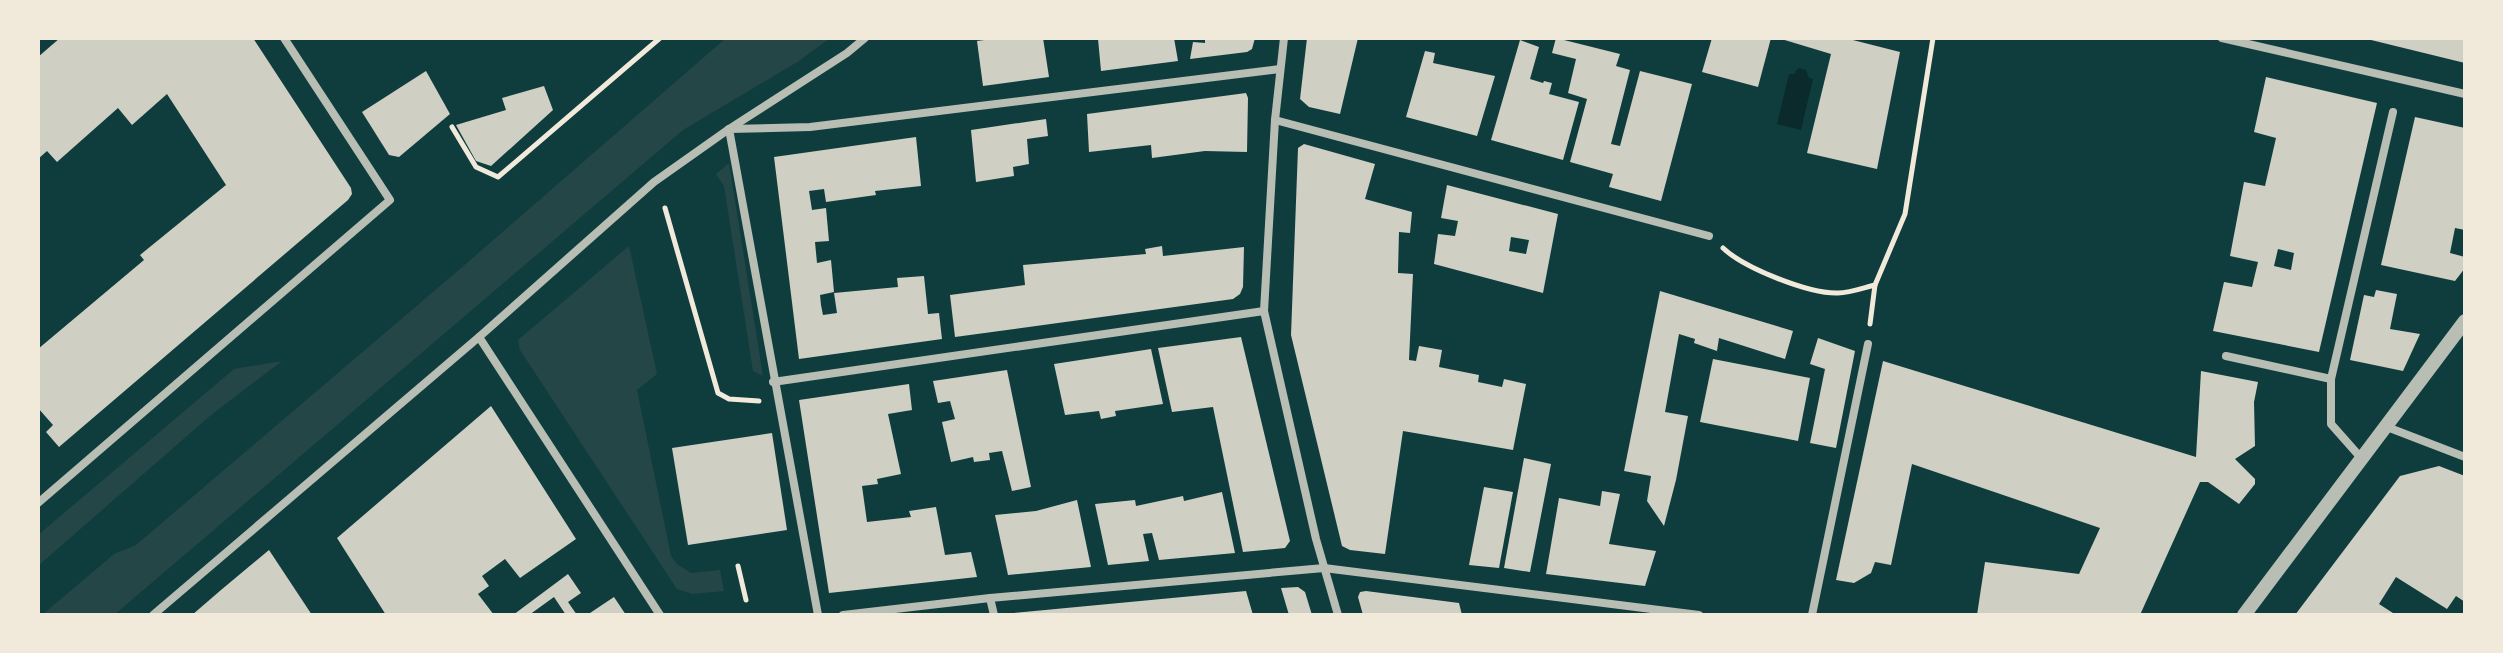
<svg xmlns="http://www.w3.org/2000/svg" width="2503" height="653" font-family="Karla,sans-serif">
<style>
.green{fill:#244646}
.water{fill:#0a2a2b}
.building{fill:#cfcfc3;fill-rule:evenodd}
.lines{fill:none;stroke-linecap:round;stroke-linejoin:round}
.path{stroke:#f1e9da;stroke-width:5}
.minor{stroke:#b8beb3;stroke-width:8}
.tertiary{stroke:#b8beb3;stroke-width:14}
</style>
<rect width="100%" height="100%" fill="#0f3d3e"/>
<g class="green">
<polygon points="726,38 830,38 799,61 683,130 114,615 42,615 114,554 136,545 460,269"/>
<polygon points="729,163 763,376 753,371 724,186 716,174"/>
<polygon points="629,246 657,374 637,390 671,556 677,564 691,573 720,570 724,591 692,594 677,589 520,350 518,340"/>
<polygon points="282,361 211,415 38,566 38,535 234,369"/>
</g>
<polygon class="water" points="1800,68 1806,70 1809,78 1813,79 1801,130 1777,124 1789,74 1795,74 1796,70"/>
<g class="building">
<polygon points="60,38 253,38 351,188 352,194 348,200 59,447 46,432 53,425 38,408 38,349 144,260 140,255 226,185 167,94 132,125 118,108 57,162 47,151 38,159 38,57"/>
<polygon points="999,38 1043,38 1049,77 983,86 977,41"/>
<polygon points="1103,38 1174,38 1178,61 1101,71 1098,39"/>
<polygon points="1205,38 1255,38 1252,49 1247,52 1190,59 1193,42 1205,43"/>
<polygon points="1307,38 1358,38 1340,114 1309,107 1300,99"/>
<polygon points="1556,38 1620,54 1616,66 1630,70 1611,144 1620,146 1640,71 1692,84 1661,201 1609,187 1613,174 1570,162 1587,99 1568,93 1576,59 1552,53"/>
<polygon points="1712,38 1771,38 1758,87 1702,72"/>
<polygon points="1778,38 1845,38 1900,52 1877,169 1807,153 1831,54"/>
<polygon points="2367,38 2465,38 2465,63 2367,39"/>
<polygon points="1520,40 1539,47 1530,79 1543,83 1544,81 1552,83 1549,94 1579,102 1563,160 1491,140"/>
<polygon points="1425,51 1435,53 1433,63 1495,76 1477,136 1406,117"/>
<polygon points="426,71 450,114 399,157 389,155 362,112"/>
<path d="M2266,77L2377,103L2319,352L2213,331L2224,282L2252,287L2258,262L2230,256L2244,182L2265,186L2276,138L2254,132ZM2278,249L2294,253L2291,270L2274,266Z"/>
<polygon points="544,86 553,110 491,166 476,161 456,125 506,110 502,98"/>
<polygon points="1246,93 1248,98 1247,152 1205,151 1152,158 1151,145 1089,152 1087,114"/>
<polygon points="2415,117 2465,128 2465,230 2455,228 2450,253 2465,257 2465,268 2455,281 2381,265"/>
<polygon points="1046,119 1048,136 1027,139 1029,164 1013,167 1014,176 976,182 971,130"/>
<polygon points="916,137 921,186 875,191 876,195 826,202 824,189 809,191 812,210 826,208 829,241 815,242 817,263 831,260 834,292 820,295 821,305 823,315 837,313 834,293 898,287 897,278 924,276 928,314 939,313 942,339 799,359 774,157"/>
<polygon points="1304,144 1375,164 1365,199 1412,212 1410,233 1399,232 1398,273 1413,274 1409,360 1416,361 1419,346 1442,350 1439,367 1479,375 1478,382 1502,387 1504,379 1526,384 1513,450 1403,431 1385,554 1350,550 1342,546 1291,335 1298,148"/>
<path d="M1447,185L1558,214L1543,293L1434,264L1438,234L1455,236L1458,221L1441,218ZM1511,237L1529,240L1526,254L1509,251Z"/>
<polygon points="1162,246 1163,256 1244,247 1243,287 1240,294 1233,299 955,337 950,295 1025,285 1023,265 1146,254 1145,249"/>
<polygon points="2376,290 2397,294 2390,329 2420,334 2403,371 2350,360 2364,295 2374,297"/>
<polygon points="1660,291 1793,331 1785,359 1719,338 1717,351 1694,343 1695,339 1679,334 1665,412 1688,416 1676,480 1664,526 1647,501 1651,476 1624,471"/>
<polygon points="1241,337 1290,541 1285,548 1243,552 1213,407 1172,412 1158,348"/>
<polygon points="1818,338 1855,351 1836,448 1810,443 1825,369 1810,364"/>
<polygon points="1151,349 1163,404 1115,411 1116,416 1101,419 1099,411 1065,415 1054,364"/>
<polygon points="1713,359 1810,378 1798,441 1700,422"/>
<polygon points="1883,361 2196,457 2201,371 2258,382 2254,402 2255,446 2235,459 2255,479 2255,484 2239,504 2208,482 2200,482 2140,615 1977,615 1985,562 2079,574 2100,528 1912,464 1891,565 1875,562 1871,573 1854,583 1836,580"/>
<polygon points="1007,370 1031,487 1012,491 1002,451 989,453 990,460 974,462 973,457 951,462 942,422 955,419 950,401 938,403 933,381"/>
<polygon points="909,384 912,410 888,414 901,474 877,479 878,484 862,486 867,522 911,517 909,511 936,507 945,555 971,552 977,577 829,593 799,400"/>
<polygon points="491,406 576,539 520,578 505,559 482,576 489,586 478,594 494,615 386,615 337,538"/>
<polygon points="772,433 787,530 688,545 672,448"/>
<polygon points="1524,458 1551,464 1530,572 1504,568"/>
<polygon points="2439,466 2465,476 2465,602 2456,596 2447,609 2396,577 2379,604 2396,615 2295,615 2400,476"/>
<polygon points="1484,487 1513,492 1499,568 1469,565"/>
<polygon points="1602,491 1620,494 1609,544 1656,551 1645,586 1546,574 1559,498 1600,506"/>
<polygon points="1222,492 1235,553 1159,560 1152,533 1143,534 1149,561 1108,565 1095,504 1135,500 1136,506 1183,496 1184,501"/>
<polygon points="1077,500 1091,567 1008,575 995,515 1036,511"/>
<polygon points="269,550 312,615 192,615 221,590"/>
<polygon points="568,574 581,593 568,602 577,615 566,615 554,597 529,615 513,615"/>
<polygon points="1298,587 1305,592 1312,615 1289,615 1281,588"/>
<polygon points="1246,591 1253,615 1014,615 1014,613"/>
<polygon points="1366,591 1459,603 1462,615 1363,615 1358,597 1360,592"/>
<polygon points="614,597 626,615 587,615"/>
</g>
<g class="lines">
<g class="path">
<polyline points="452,127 476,167 498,177 660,38"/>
<polyline points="665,208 718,393 729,399 759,401"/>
<path d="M1723,248C1744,268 1809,294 1838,293C1850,293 1863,288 1875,285"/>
<polyline points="1870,324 1875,285 1905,214 1933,38"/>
<polyline points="738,566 746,600"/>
</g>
<g class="minor">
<polyline points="1284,38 1275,120 1264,311 1316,539 1338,615"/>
<polyline points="2222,38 2465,94"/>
<polyline points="1275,120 1709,236"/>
<polyline points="479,337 660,615"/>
<polyline points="2226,356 2331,379"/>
<polyline points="773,382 1264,311"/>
<polyline points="2387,427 2465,457"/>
<polyline points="2362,459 2331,424 2331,379 2393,112"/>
<polyline points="38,503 390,200 284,38"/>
<polyline points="990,598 994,615"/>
<polyline points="153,615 479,337 654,182 729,129 847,53 865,38"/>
<polyline points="818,615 729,129 810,127 1280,69"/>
<polyline points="843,615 990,598 1324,568 1699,615"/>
<polyline points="1812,615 1868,344"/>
</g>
<polyline class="tertiary" points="2244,615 2465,321"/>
</g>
<rect width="2503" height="653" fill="none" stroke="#f1e9da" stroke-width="80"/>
</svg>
